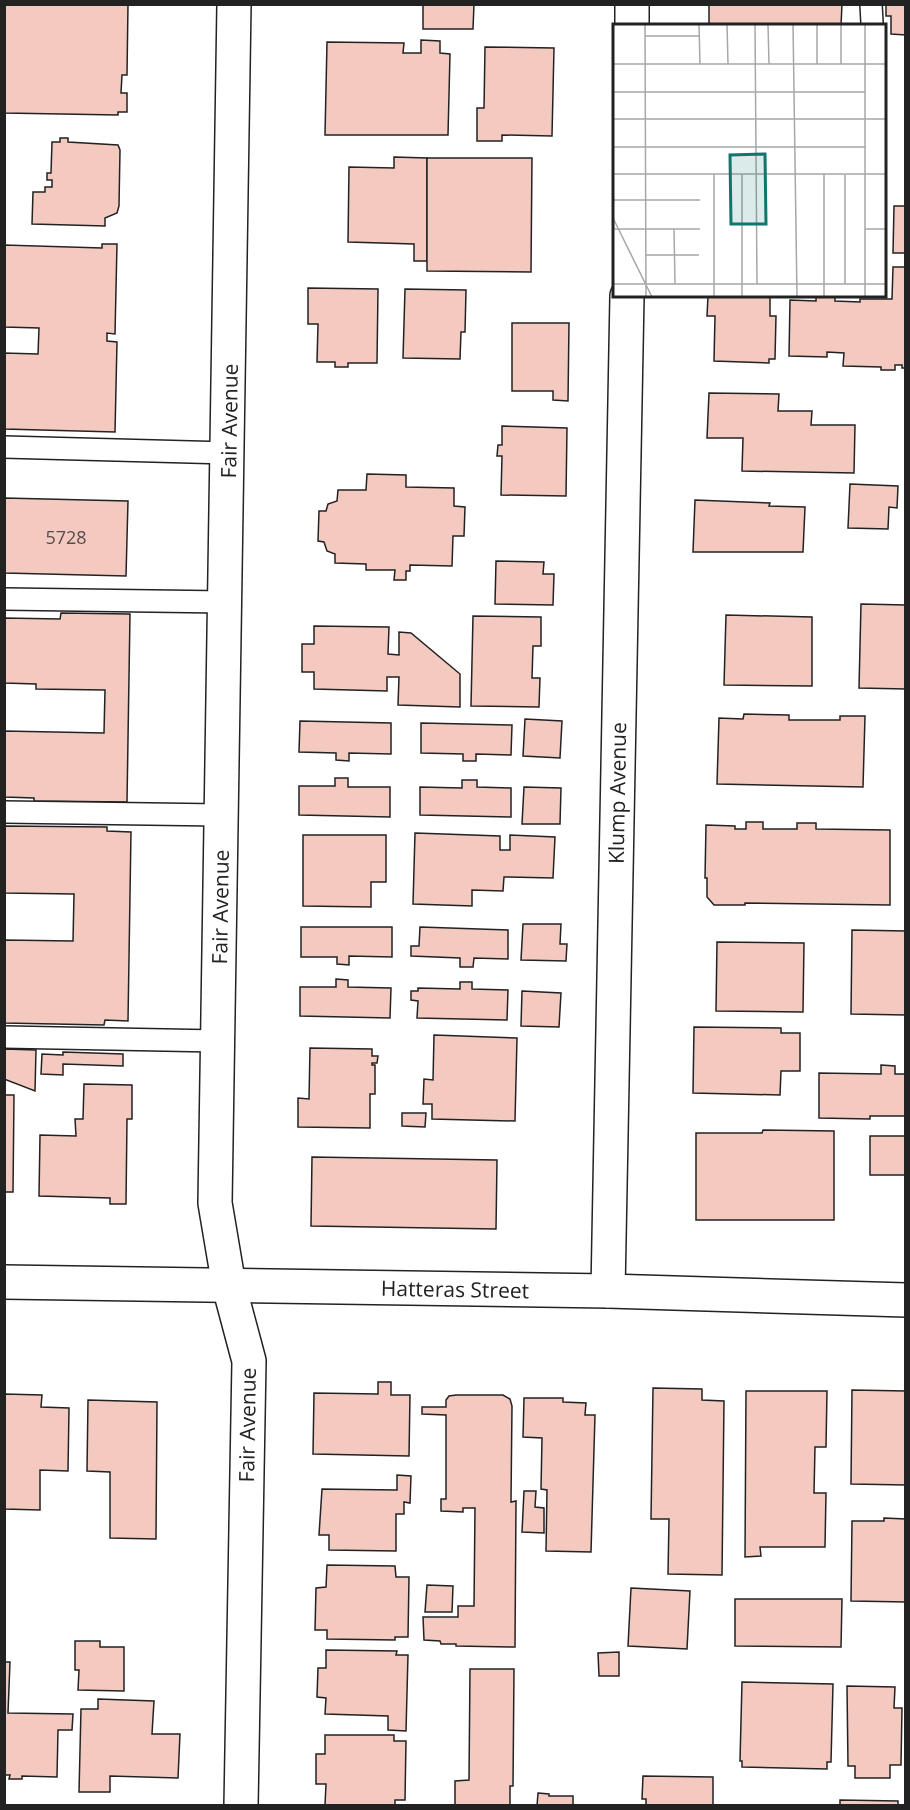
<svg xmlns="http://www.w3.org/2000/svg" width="910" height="1810" font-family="'Open Sans',sans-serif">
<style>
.building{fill:#f3c9c0;stroke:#222;stroke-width:1.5}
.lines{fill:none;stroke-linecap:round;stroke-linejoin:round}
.lane-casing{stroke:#222;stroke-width:24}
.street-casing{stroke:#222;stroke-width:36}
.lane{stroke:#fff;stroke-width:21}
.street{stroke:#fff;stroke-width:33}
.labels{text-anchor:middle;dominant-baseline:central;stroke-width:4.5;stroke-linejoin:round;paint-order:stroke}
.number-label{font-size:18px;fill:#564c4a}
.street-label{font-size:21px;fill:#222;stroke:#fff}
.inset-road{fill:none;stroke:#a7a7a7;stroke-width:1.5}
.view{fill:#0f766e;fill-opacity:0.15;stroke:#0f766e;stroke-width:3}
.inset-edge{fill:none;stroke:#222;stroke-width:3}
</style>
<rect width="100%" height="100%" fill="#fff"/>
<g class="building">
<polygon points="4,4 128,4 127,75 122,75 121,93 127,93 127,112 118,112 118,115 4,113"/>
<polygon points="423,4 474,4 473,29 423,29"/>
<polygon points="709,4 842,4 841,26 709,26"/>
<polygon points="886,4 906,4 906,35 891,34 891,16 886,16"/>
<polygon points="421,40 440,41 440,53 450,54 448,135 325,135 327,42 404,43 403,53 421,53"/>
<polygon points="485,47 554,48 552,136 502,135 502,141 477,141 477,108 484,108"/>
<polygon points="60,138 68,138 68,142 118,145 120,150 119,206 117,213 105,218 105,226 32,224 33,192 45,192 45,187 52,187 52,180 47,180 47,173 51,173 52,142 60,142"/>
<polygon points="394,157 427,158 427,261 414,261 414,244 348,242 349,167 394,168"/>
<polygon points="427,158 532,158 531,272 427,271"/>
<polygon points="894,206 906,206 906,253 893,253"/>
<polygon points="102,244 117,244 115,334 107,333 107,341 117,342 115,432 4,429 4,353 38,354 39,328 4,327 4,245 102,248"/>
<polygon points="893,267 906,267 906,368 902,368 902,365 895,365 895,370 881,370 881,367 843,366 844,353 827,352 827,357 789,356 790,300 816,301 816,296 835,296 835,301 860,302 860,299 892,299"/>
<polygon points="308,288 378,289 377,363 348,363 348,367 335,367 335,362 317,362 318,324 308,324"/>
<polygon points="405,289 466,290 465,332 461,332 460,359 403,358"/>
<polygon points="708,296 770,296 770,316 776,316 775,359 769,359 769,363 714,361 715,316 707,316"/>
<polygon points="512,323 569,323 568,401 553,400 553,391 512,391"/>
<polygon points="709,393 779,394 778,411 812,411 811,425 855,425 854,473 742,471 743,438 707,438"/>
<polygon points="502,426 567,428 566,496 501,495 502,456 497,456 498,445 502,445"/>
<polygon points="367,474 406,475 406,487 454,488 454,506 465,507 464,536 453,536 452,566 410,565 410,571 406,571 406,580 394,580 395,570 366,570 366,564 335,563 335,554 327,551 324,542 318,541 319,511 326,511 328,504 337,501 338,490 366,490"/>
<polygon points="850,484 898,486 897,508 889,507 888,529 848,528"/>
<polygon points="4,498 128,501 126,576 4,573"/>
<polygon points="695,500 770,503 769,506 805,507 803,552 693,552"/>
<polygon points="496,561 544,562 543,574 554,574 553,605 495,604"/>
<polygon points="861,604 906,605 906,689 859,688"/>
<polygon points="61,613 130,614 127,802 34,801 34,798 4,797 4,731 104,733 105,690 36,689 36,684 4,683 4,618 60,619"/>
<polygon points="726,615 812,617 812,686 724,685"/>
<polygon points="473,616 541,617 541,646 533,646 532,678 540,678 539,707 471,706"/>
<polygon points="314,626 389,627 388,654 399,655 399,632 411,633 460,674 460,707 398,705 399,677 387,677 387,691 314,689 314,672 302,672 302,644 314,644"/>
<polygon points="744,714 789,715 789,720 840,720 840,716 865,716 863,787 717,784 719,718 743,719"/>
<polygon points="525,719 562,721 560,758 523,756"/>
<polygon points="300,721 391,723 391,754 349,753 349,761 336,760 336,753 299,752"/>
<polygon points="421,723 512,725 511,755 476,754 476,761 463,761 463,754 421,753"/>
<polygon points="335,778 348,778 348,787 390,787 390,817 299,815 299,786 335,786"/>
<polygon points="462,780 477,780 477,787 511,788 511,817 420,815 420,787 462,788"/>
<polygon points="524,787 561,788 560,824 522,824"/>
<polygon points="746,822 763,822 763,829 797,829 797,823 816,823 816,829 890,830 890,905 745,903 745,905 714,905 707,897 707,878 705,878 706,825 735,826 735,829 746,829"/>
<polygon points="4,826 107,827 107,831 131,832 128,1021 105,1020 104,1025 4,1023 4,940 73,941 74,894 4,893"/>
<polygon points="415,833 500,836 500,850 510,850 510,835 555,837 553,878 504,877 503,891 472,890 472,906 413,904"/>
<polygon points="303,835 386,835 386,882 371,882 371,907 303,906"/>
<polygon points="523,924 561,924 560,944 567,944 566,961 521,960"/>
<polygon points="301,927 392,927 392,957 349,956 349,965 337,964 337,957 301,957"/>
<polygon points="420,927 508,930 508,959 474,958 473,967 460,967 460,958 411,956 411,946 419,946"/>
<polygon points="852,930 906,931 906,1015 851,1014"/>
<polygon points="717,942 804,943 803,1012 716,1011"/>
<polygon points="336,979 348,980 348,987 391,988 390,1018 300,1016 300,987 336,987"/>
<polygon points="460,982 472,982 472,989 508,990 507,1020 417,1018 418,1001 411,1000 411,991 418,991 418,988 460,989"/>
<polygon points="522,991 561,993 559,1027 521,1026"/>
<polygon points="694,1027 781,1028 781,1033 800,1033 800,1071 781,1071 780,1095 693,1093"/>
<polygon points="434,1035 517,1038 515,1121 432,1119 432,1104 423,1104 424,1079 433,1080"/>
<polygon points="310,1048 372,1049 372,1056 378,1056 377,1063 372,1063 372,1065 375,1065 375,1094 370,1094 370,1128 298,1127 298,1098 309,1099"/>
<polygon points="4,1049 36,1050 35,1091 4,1079"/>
<polygon points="63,1052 123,1054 123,1066 63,1064 63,1075 41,1074 42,1054 63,1055"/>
<polygon points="881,1065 895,1066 895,1074 906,1074 906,1116 870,1116 870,1119 819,1118 819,1073 881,1074"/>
<polygon points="84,1084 132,1085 132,1119 127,1119 126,1204 110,1204 110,1198 39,1196 40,1135 76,1136 75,1119 83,1119"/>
<polygon points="4,1095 14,1095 13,1192 4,1192"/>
<polygon points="402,1113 426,1113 425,1127 402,1126"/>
<polygon points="763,1130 834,1131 834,1220 696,1220 696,1133 762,1133"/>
<rect x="870" y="1136" width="36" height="39"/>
<polygon points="312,1157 497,1160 496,1229 311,1226"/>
<polygon points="378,1382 391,1382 391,1395 410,1395 409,1456 313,1454 314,1393 378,1394"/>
<polygon points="653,1388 702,1389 702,1400 724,1401 722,1575 668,1574 669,1519 651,1519"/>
<polygon points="852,1390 906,1391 906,1485 851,1484"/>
<polygon points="746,1391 827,1391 826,1447 815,1447 814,1493 826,1493 825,1547 760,1547 761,1556 745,1557"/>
<polygon points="4,1394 42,1395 41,1407 69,1408 68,1471 40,1470 40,1510 4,1509"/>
<polygon points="456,1395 503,1395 510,1399 512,1406 511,1502 516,1501 515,1647 456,1646 456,1644 441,1644 440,1641 424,1640 423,1617 458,1617 458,1606 474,1606 475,1508 463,1508 463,1512 441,1511 441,1499 446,1499 446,1415 422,1414 422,1407 446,1407 446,1400 449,1396"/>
<polygon points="524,1398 563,1398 563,1402 586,1403 585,1415 595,1415 591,1552 546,1551 547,1490 541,1489 542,1438 523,1437"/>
<polygon points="88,1400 157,1402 156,1539 110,1538 110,1472 87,1471"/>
<polygon points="397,1475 411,1476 410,1503 404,1502 404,1514 396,1514 396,1551 329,1550 329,1535 319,1535 322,1489 397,1490"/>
<polygon points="524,1491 536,1491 535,1507 544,1508 544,1533 522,1532"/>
<polygon points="884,1518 906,1519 906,1602 851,1601 852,1521 884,1521"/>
<polygon points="327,1565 395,1566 396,1577 409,1577 408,1637 395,1637 395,1640 327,1639 327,1630 315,1630 316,1588 326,1587"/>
<polygon points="427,1585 453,1586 452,1612 425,1612"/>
<polygon points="631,1588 690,1591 687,1649 628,1646"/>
<polygon points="735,1599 842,1599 841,1647 735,1646"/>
<polygon points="75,1641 100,1641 100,1647 124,1647 124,1691 78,1690 79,1670 75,1670"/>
<polygon points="326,1650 397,1651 396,1655 408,1655 406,1731 388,1730 388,1716 325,1714 326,1698 317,1697 318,1668 326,1668"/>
<polygon points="619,1652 619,1676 599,1676 598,1653"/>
<polygon points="4,1662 10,1662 8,1713 73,1714 72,1730 58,1730 57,1777 22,1776 22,1779 9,1779 10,1775 4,1775"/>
<polygon points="470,1669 514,1669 513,1786 510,1786 510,1806 455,1806 455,1781 469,1780"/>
<polygon points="742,1682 833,1684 831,1762 827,1762 827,1769 742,1767 742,1761 740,1761"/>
<polygon points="847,1686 895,1687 894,1708 902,1708 901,1765 890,1765 890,1778 855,1778 855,1766 848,1766"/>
<polygon points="98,1699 154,1701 152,1734 180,1734 178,1778 110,1776 110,1792 79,1792 81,1709 98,1709"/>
<polygon points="325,1735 394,1735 394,1741 406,1741 405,1800 395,1800 395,1805 325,1805 326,1784 316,1784 316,1754 325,1754"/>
<polygon points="643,1776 713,1777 713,1806 646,1806 646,1799 642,1799"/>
<polygon points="538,1793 549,1794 549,1796 573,1796 573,1806 537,1806"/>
<polygon points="840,1800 898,1801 898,1806 840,1806"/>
</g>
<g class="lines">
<g class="lane-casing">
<g id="lane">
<polyline points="871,4 872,23"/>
<polyline points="4,447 228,453"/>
<polyline points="4,599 226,602"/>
<polyline points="4,812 221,815"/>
<polyline points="4,1037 218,1041"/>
</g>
</g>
<g class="street-casing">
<g id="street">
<polyline points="234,4 215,1203 229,1286 249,1361 241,1806"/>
<polyline points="632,26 632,4"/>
<polyline points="4,1282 608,1291 906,1300"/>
<polyline points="608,1291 627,296"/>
</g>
</g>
<use href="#lane" class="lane"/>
<use href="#street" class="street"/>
</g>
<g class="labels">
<g class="number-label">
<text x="66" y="537">5728</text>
</g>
<g class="street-label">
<text transform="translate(229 421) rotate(-89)">Fair Avenue</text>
<text transform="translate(617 793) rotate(-89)">Klump Avenue</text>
<text transform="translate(220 907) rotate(-89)">Fair Avenue</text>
<text transform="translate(455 1289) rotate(1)">Hatteras Street</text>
<text transform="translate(247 1425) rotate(-89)">Fair Avenue</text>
</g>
</g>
<g transform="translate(613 24)">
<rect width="273" height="273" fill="#fff"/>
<path class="inset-road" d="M32,0L33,273M86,0L87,40M114,0L115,40M142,0L144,260M155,0L156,40M180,0L184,273M204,0V40M228,0V40M252,0V273M32,12H86M0,40H273M0,68H252M0,95H273M0,123H252M0,150H273M101,150V273M129,150V273M211,150V273M0,176H87M0,194L39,273M0,205H87M61,205L62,260M252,205H273M32,231H86M0,260H273M232,260V151"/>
<path class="view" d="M152,130L153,200H118L117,131Z"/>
<rect width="273" height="273" class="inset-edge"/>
</g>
<rect width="910" height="1810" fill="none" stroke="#222222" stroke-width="12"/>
</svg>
